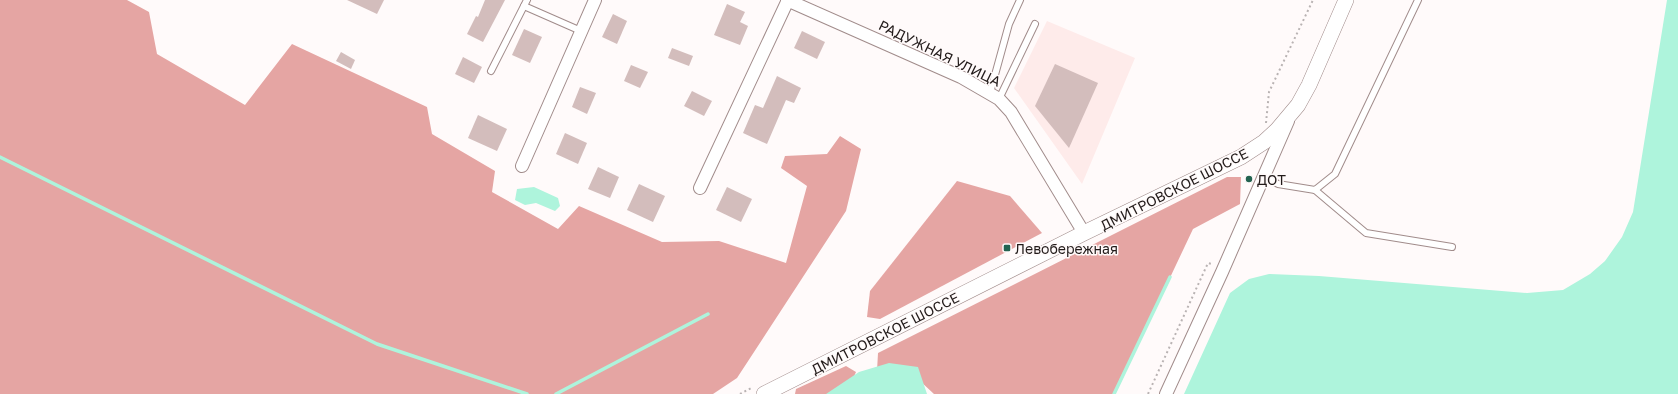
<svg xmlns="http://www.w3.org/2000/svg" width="1678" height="394" font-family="'Golos Text',sans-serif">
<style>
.built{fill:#feebea}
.forest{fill:#e5a5a3}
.water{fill:#aef4dc}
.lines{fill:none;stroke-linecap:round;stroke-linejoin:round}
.stream{stroke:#aef4dc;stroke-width:3.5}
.building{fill:#d3bdbc}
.service-casing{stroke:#a18c8b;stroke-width:8}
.minor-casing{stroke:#a18c8b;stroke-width:14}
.tertiary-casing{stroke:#a18c8b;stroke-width:16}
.path{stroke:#b9b3b3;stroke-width:2;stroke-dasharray:2 3;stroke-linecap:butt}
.service{stroke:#fff;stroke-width:6}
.minor{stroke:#fff;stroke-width:12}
.tertiary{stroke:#fff;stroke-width:15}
.poi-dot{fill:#236350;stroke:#fffafa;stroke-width:1.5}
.labels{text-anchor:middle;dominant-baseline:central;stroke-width:3;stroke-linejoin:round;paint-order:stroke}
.street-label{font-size:14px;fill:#221b1a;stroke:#fffafa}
.poi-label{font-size:14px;fill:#221b1a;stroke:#fffafa;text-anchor:start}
</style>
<rect width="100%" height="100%" fill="#fffafa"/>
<polygon class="built" points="1047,21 1135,58 1082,184 1014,88"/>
<g class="forest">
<polygon points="0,0 127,0 149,12 157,54 245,105 292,44 427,107 432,134 495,171 492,192 558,229 579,206 662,242 719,241 786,263 807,186 781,168 785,156 827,154 840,136 861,149 846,211 737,378 713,394 0,394"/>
<polygon points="1227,177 1241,177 1240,204 1193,229 1115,394 934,394 904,366 877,371 878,353"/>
<polygon points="957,181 1010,196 1042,233 880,319 867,317 870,291"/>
<polygon points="846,366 856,372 846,394 795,394 796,389"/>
</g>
<g class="water">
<polygon points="1667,0 1678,0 1678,394 1184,394 1230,293 1249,279 1269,274 1319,276 1527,293 1563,290 1590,274 1605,261 1622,237 1633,212"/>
<polygon points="534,187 558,198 560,206 555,211 536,203 525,205 515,200 517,189"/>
<polygon points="889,363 918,367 927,394 826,394 859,372"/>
</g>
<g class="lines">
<g class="stream">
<polyline points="0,157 377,344 527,394"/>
<polyline points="556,394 708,314"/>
<polyline points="1114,394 1170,277"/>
</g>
</g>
<g class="building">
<polygon points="347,0 384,0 377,14"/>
<polygon points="485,0 505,0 483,42 467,34 476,16 478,17"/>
<polygon points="727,4 745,12 740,22 748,26 740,45 714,35"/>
<polygon points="613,14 627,21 617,44 602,37"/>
<polygon points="524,29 542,37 530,63 512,55"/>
<polygon points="802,31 825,42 817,59 794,48"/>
<polygon points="672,48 693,56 689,66 668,58"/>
<polygon points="341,52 355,60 351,69 336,61"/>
<polygon points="463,57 482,67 474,83 455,74"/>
<polygon points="1055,64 1098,83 1069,148 1035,106"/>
<polygon points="631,65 648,72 640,88 624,81"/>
<polygon points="777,76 801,88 794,103 786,100 767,144 743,133 755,105 763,108"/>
<polygon points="580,87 596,93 587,114 572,107"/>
<polygon points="692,91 712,101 704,116 684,106"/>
<polygon points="478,115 507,129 497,151 468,138"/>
<polygon points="565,133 587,143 578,164 556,154"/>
<polygon points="598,167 619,177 610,198 588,189"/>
<polygon points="639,184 665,196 653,222 627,210"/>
<polygon points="727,187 752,199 741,222 716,210"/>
</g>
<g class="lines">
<g class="service-casing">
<g id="service">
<polyline points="524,6 581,31"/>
<polyline points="491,71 527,0"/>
<polyline points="990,93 1009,24 1020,0"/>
<polyline points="999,99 1035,24"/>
<polyline points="1264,176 1278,184 1315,190 1335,174 1418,0"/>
<polyline points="1315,190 1366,233 1452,247"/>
</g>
</g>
<g class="minor-casing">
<g id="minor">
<polyline points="787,0 961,77 999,99 1011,112 1084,233"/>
<polyline points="522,166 595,0"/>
<polyline points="700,188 788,0"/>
<polyline points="1166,394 1222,272 1288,121"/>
</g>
</g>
<g class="tertiary-casing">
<polyline id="tertiary" points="764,394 1084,233 1241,157 1264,142 1277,130 1298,105 1309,85 1346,0"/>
</g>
<g class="path">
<polyline points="1266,123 1269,92 1313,0"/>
<polyline points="740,394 753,387"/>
<polyline points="1148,394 1208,263 1212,264"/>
</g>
<use href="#service" class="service"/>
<use href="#minor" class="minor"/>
<use href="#tertiary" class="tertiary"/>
</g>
<g class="poi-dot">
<circle cx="1249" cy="179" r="4"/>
<rect x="1003" y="244" width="8" height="8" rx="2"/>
</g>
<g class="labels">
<g class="street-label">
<text transform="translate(940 53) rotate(26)">РАДУЖНАЯ УЛИЦА</text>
<text transform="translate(1174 189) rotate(-27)">ДМИТРОВСКОЕ ШОССЕ</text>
<text transform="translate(885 333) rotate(-27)">ДМИТРОВСКОЕ ШОССЕ</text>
</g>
<g class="poi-label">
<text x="1257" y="179">ДОТ</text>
<text x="1015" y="248">Левобережная</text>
</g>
</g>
</svg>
